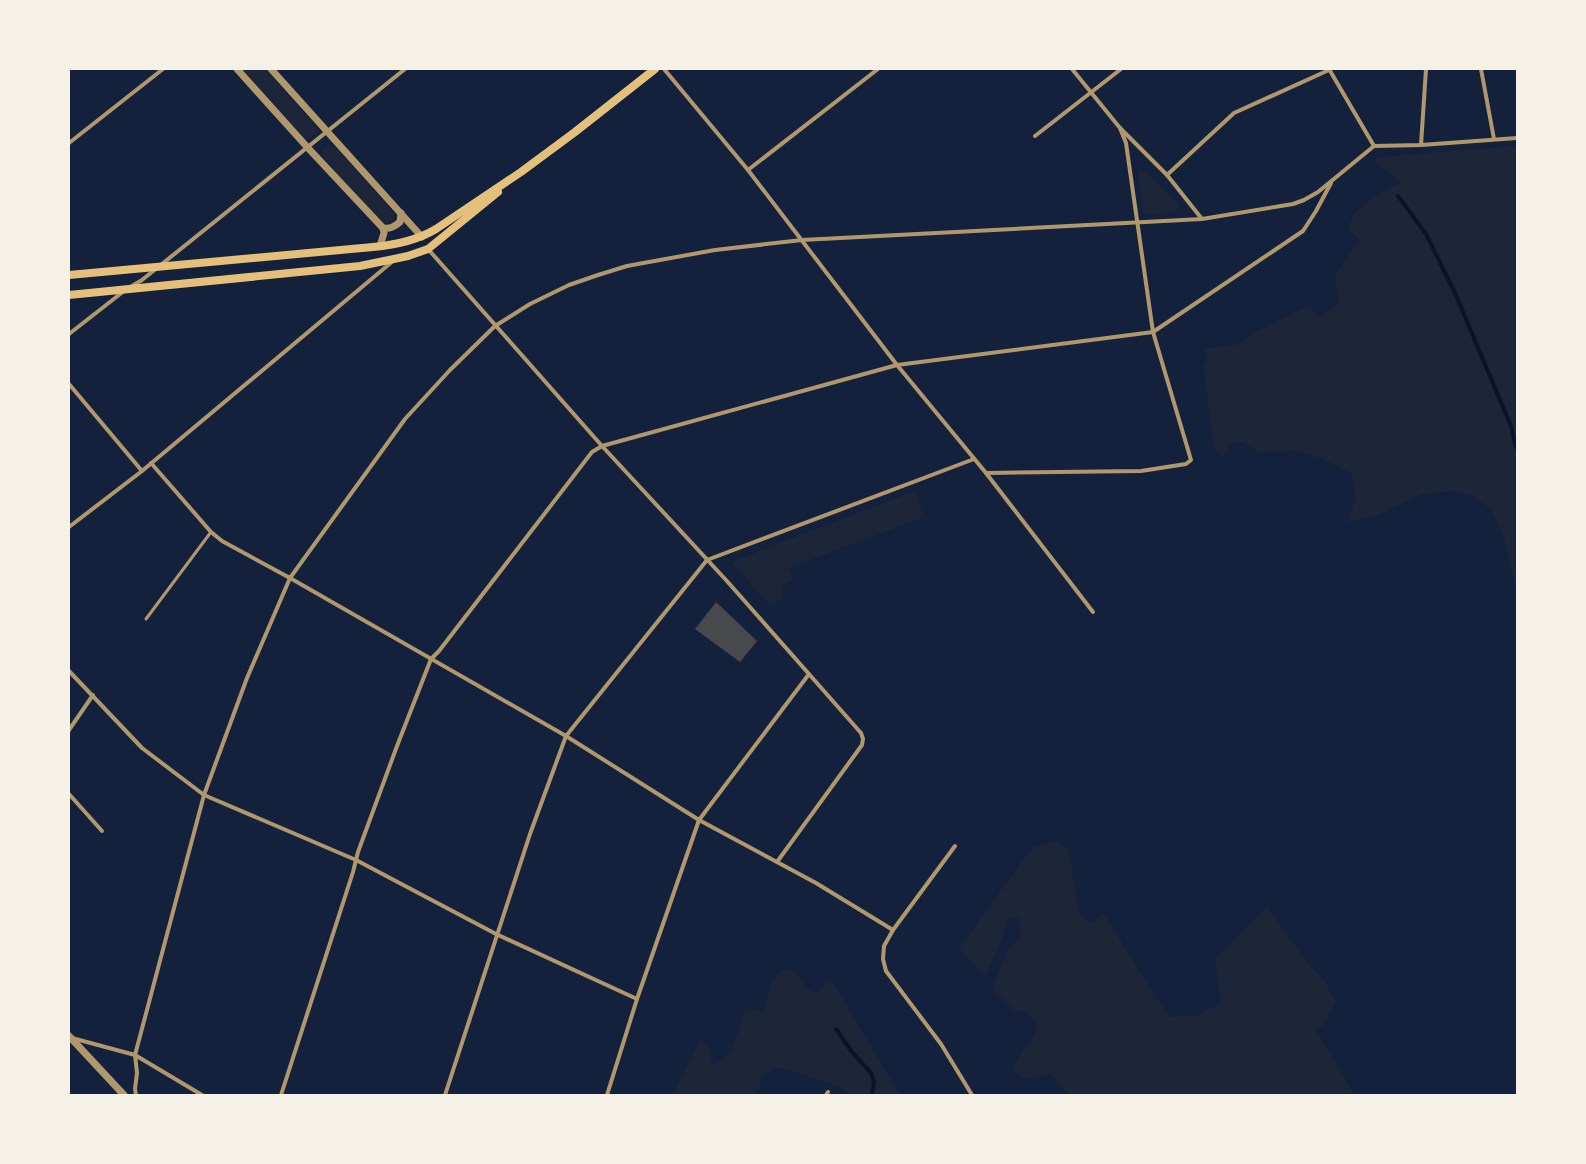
<svg xmlns="http://www.w3.org/2000/svg" width="1586" height="1164" font-family="'PT Sans',sans-serif">
<style>
.green{fill:#1d2539}
.lines{fill:none;stroke-linecap:round;stroke-linejoin:round}
.stream{stroke:#0b132b;stroke-width:4}
.building{fill:#48494c}
.service{stroke:#b1986c;stroke-width:3}
.minor{stroke:#b1986c;stroke-width:4}
.tertiary{stroke:#b1986c;stroke-width:7}
.secondary{stroke:#e5c07b;stroke-width:8}
</style>
<rect width="100%" height="100%" fill="#14213d"/>
<g class="green">
<path d="M241,69H265L317,128C315,135 311,140 303,140Z"/>
<path d="M329,145L335,146L395,215L394,219L388,223H383L321,155C322,149 324,147 329,145Z"/>
<polygon points="1517,146 1517,593 1503,534 1491,509 1474,497 1455,491 1423,494 1376,516 1347,522 1356,498 1351,473 1320,458 1295,450 1259,453 1243,442 1232,442 1222,458 1214,448 1203,363 1208,360 1205,349 1236,345 1260,330 1308,306 1319,317 1339,303 1335,277 1359,240 1348,229 1353,215 1375,196 1401,182 1373,160 1389,156"/>
<path d="M1140,171H1145L1178,203C1179,207 1179,209 1175,212L1149,215L1143,212L1138,176Z"/>
<polygon points="915,491 924,517 788,568 793,579 782,585 783,597 771,606 731,562"/>
<path d="M1055,841L1068,848L1079,912L1084,918L1094,923L1103,913L1169,1017L1198,1015L1221,1003L1215,959L1267,906L1303,957L1325,982L1336,1002L1323,1025L1316,1030L1355,1095H1069L1050,1074C1034,1077 1024,1084 1013,1069L1025,1047L1030,1043L1037,1030L1036,1021L1027,1012L1022,1010L1015,1011L992,988L1008,949L1021,937L1018,916L1008,919L1001,941L985,977L959,948L1032,848Z"/>
<path d="M781,970C798,971 798,977 807,988C809,991 815,992 818,994C822,987 823,982 831,981L835,985L900,1095H850L838,1086L779,1067L763,1076L756,1095H673L701,1039L710,1051L712,1066L730,1054L739,1030L745,1009H753L763,1011L773,980Z"/>
</g>
<g class="lines">
<g class="stream">
<polyline points="1398,196 1426,234 1455,293 1511,426 1515,444 1517,448"/>
<polyline points="836,1029 852,1052 871,1073 874,1082 872,1095"/>
</g>
</g>
<polygon class="building" points="716,602 757,641 740,662 695,629"/>
<g class="lines">
<polyline class="service" points="146,619 211,532"/>
<g class="minor">
<polyline points="664,69 748,170 897,365 986,473 1093,612"/>
<polyline points="1072,69 1120,128 1167,175 1202,219"/>
<polyline points="1329,69 1374,146"/>
<polyline points="1481,69 1494,139"/>
<polyline points="1035,136 1121,69"/>
<polyline points="69,143 163,69"/>
<polyline points="1421,145 1426,69"/>
<polyline points="748,170 878,69"/>
<polyline points="1167,175 1234,113 1329,70"/>
<polyline points="428,249 602,446 726,580 861,733 863,739 862,745 777,862"/>
<polyline points="132,286 142,280 405,69"/>
<polyline points="69,334 124,291"/>
<polyline points="69,384 142,471"/>
<polyline points="151,463 211,532 222,541 290,578 566,736 699,820 816,883 893,930"/>
<polyline points="986,473 1141,471 1186,464 1191,460 1153,332 1126,143 1120,128"/>
<polyline points="69,527 142,471 393,261"/>
<polyline points="69,671 142,748 204,795 356,860 496,934 637,999"/>
<polyline points="69,730 93,695"/>
<polyline points="69,794 102,831"/>
<polyline points="955,846 893,930 884,946 883,959 886,971 941,1044 972,1095"/>
<polyline points="72,1038 135,1055 202,1095"/>
<polyline points="136,1095 135,1089 137,1073 135,1055 204,795 247,678 290,578 405,419 450,370 495,326 530,304 569,285 598,275 627,266 715,250 802,240 1202,219 1293,204 1304,200 1318,192 1374,146 1421,145 1517,138"/>
<polyline points="281,1095 353,872 358,852 397,746 431,659 439,651 592,452 602,446 897,365 1153,332 1303,231 1316,211 1331,183"/>
<polyline points="445,1095 530,834 566,736 707,560 974,459"/>
<polyline points="607,1095 637,999 699,820 809,674"/>
<polyline points="826,1095 828,1092"/>
</g>
<g class="tertiary">
<polyline points="237,69 308,148 383,228 384,233 380,246"/>
<polyline points="271,69 422,237"/>
<path d="M383,228C390,229 394,227 400,222L401,213"/>
<polyline points="69,1036 124,1095"/>
</g>
<g class="secondary">
<path d="M69,275L373,247C395,245 416,241 436,229L521,172L575,132L655,69"/>
<polyline points="69,295 360,266 408,256 428,249 498,192"/>
</g>
</g>
<rect width="1586" height="1164" fill="none" stroke="#f6f1e7" stroke-width="140"/>
</svg>
